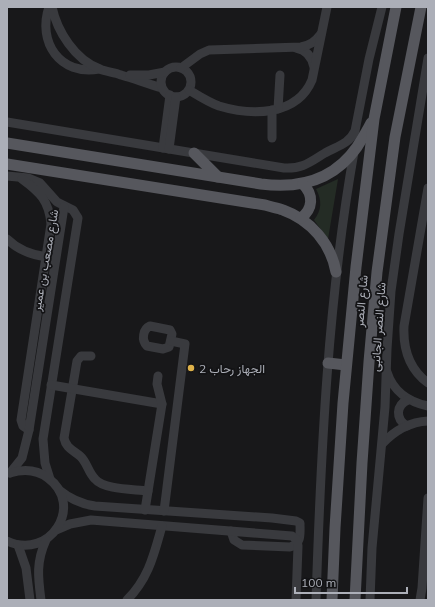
<svg xmlns="http://www.w3.org/2000/svg" width="435" height="607" font-family="Mulish,Vazirmatn,sans-serif">
<style>
.green{fill:#242c25}
.lines{fill:none;stroke-linecap:round;stroke-linejoin:round}
.minor{stroke:#393a3e;stroke-width:9}
.major{stroke:#56575d;stroke-width:11}
.poi-dot{fill:#dfb24a;stroke:#131315;stroke-width:1.5}
.labels{text-anchor:middle;dominant-baseline:central;stroke-width:3.5;stroke-linejoin:round;paint-order:stroke}
.street-label{font-size:12px;fill:#acafb8;stroke:#131315}
.poi-label{font-size:12px;fill:#acafb8;stroke:#131315;text-anchor:start}
</style>
<rect width="100%" height="100%" fill="#18181a"/>
<path class="green" d="M338,179L328,239L314,220C322,210 322,200 316,189Z"/>
<g class="lines">
<g class="minor">
<path d="M49,7C37,42 60,76 99,69"/>
<path d="M52,7C57,31 75,60 100,69C106,72 114,72 121,75C135,79 148,84 162,88"/>
<path d="M296,48C307,50 312,57 314,67"/>
<circle cx="176" cy="82" r="15"/>
<path d="M181,68L200,54L209,50L301,47C310,45 315,42 321,34"/>
<polyline points="130,75 149,75 165,72"/>
<path d="M189,90C199,96 208,102 219,106C252,116 297,116 312,80L327,7"/>
<polyline points="278,109 280,75"/>
<polyline points="272,110 272,138"/>
<path d="M7,122L284,168C303,169 310,162 325,153C338,146 349,144 355,131L369,59L382,7"/>
<polyline points="163,148 170,95"/>
<polyline points="169,149 176,97"/>
<polyline points="7,176 28,178 40,183 57,202 73,210 78,218 43,439 45,463 50,479"/>
<path d="M22,179C40,192 49,201 51,224L21,420L23,426L29,430"/>
<path d="M428,188L404,326C403,348 409,369 428,383"/>
<path d="M7,239C18,250 31,255 47,257"/>
<path d="M150,326L170,330L172,334L169,347L163,349L147,346C141,340 143,329 150,326Z"/>
<path d="M91,356H81L77,361L64,438C66,448 73,450 80,456C87,462 88,472 95,479C104,490 134,489 148,491"/>
<path d="M387,372C393,391 409,402 428,406"/>
<polyline points="51,385 162,404"/>
<path d="M407,426C395,419 396,405 408,400"/>
<path d="M382,444C395,430 409,422 428,421"/>
<polyline points="10,473 22,458 29,430 64,207"/>
<path d="M59,490C70,499 81,504 95,506L272,518L296,521L300,523C300,533 302,544 290,547L242,545L234,540L231,531"/>
<polyline points="145,510 162,404 157,384 158,376"/>
<polyline points="164,511 185,344 171,341"/>
<polyline points="56,530 70,524 91,520 292,536 297,540 298,546 296,600"/>
<path d="M7,541C50,561 85,505 48,478C36,469 23,469 10,473"/>
<polyline points="18,545 26,568 30,600"/>
<path d="M41,600C38,577 36,562 46,540"/>
<path d="M127,600C149,578 154,554 162,526"/>
<path d="M316,600C321,450 328,299 354,152"/>
<polyline points="370,600 372,548 385,407 387,349 391,291 399,234 428,58"/>
<polyline points="420,600 422,588 428,498"/>
</g>
<g class="major">
<path d="M7,143L261,184C299,189 334,180 357,147C362,139 367,131 371,123"/>
<polyline points="194,153 218,177"/>
<path d="M7,164L265,205C271,207 278,208 283,210C311,220 331,244 336,272"/>
<path d="M301,218C313,209 314,195 303,184"/>
<polyline points="328,363 346,365"/>
<polyline points="332,600 335,528 343,403 356,267 374,119 396,7"/>
<polyline points="355,600 362,463 369,362 377,272 395,137 421,7"/>
</g>
</g>
<circle class="poi-dot" cx="191" cy="368" r="4"/>
<g class="labels">
<g class="street-label">
<text transform="translate(45 260) rotate(-80)">شارع مصعب بن عمير</text>
<text transform="translate(361 301) rotate(-85)">شارع النصر</text>
<text transform="translate(378 327) rotate(-86)">شارع النصر الجانبى</text>
</g>
<g class="poi-label">
<text x="199" y="368">الجهاز رحاب 2</text>
</g>
</g>
<rect width="435" height="607" fill="none" stroke="#acafb8" stroke-width="16"/>
<path d="M295 587v6h112v-6" fill="none" stroke="#acafb8" stroke-width="2"/>
<text x="301" y="587" font-size="12" fill="#acafb8" stroke="#131315" stroke-width="3" paint-order="stroke">100 m</text>
</svg>
